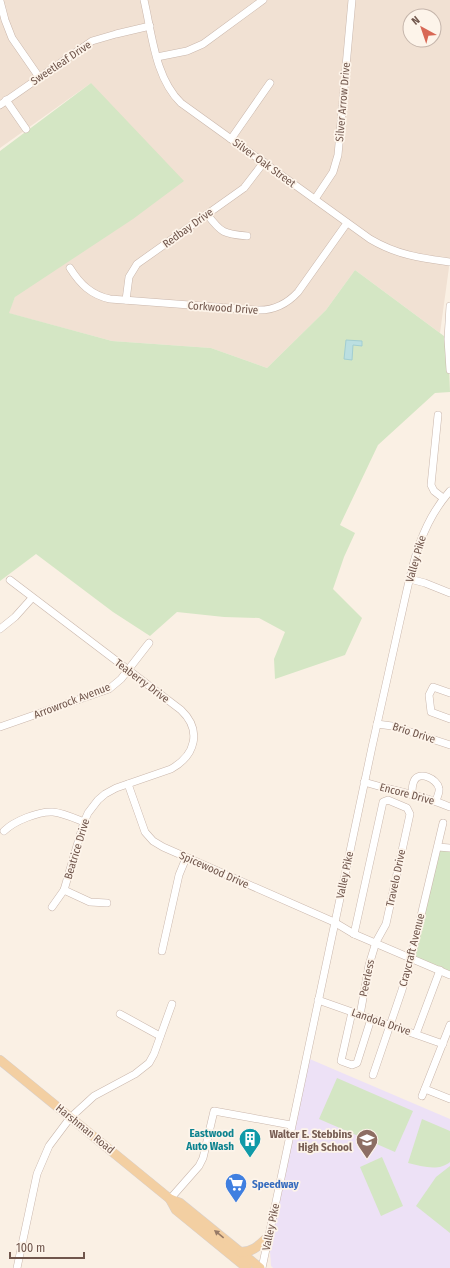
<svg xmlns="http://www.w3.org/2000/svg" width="450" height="1268" font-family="'Fira Sans Condensed',sans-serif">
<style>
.residential{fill:#f1e1d3;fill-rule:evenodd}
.education{fill:#ede1f6}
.green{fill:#d4e6c4}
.water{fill:#bbdfe1;stroke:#a2ced2}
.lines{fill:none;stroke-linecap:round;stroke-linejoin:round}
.minor-casing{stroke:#cab7ac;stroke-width:8}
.major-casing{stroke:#d7d0cd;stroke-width:10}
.minor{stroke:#fff;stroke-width:7}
.major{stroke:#f3cfa2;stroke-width:9}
.oneway{fill:#977a66}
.labels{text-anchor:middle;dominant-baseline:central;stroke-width:3.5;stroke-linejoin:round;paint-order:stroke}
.street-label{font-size:11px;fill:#70564c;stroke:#fdf4ea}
.culture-label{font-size:11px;font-weight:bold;fill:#0d838f;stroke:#fdf4ea;text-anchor:end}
.education-label{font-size:11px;font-weight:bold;fill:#785e54;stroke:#fdf4ea;text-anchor:end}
.shop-label{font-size:11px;font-weight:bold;fill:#366cbe;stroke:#fdf4ea;text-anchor:start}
</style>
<rect width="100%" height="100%" fill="#faf0e4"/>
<path class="residential" d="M0,0H450V260L440,333L355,270L326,310L267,368L211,348L112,341L8,313L15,297L91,83L0,148ZM410,16H434V40H410Z"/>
<polygon class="education" points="305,1057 450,1119 450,1268 273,1268 271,1266 269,1236"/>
<g class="green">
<polygon points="91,83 184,181 133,219 15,297 9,313 112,341 211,348 267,368 326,310 355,270 448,339 450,392 435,393 378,445 340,525 355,533 344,557 333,589 362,618 345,655 275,679 274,659 285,632 259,618 224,617 177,612 150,636 113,612 36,554 0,581 0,151"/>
<polygon points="438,847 450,851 450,975 411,958"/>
<polygon points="337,1078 413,1111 395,1152 319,1119"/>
<path d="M422,1119L450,1131V1162C438,1172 422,1166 408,1163Z"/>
<polygon points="382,1157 403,1206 381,1216 360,1167"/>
<polygon points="450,1166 450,1233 416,1206 436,1177"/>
</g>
<polygon class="water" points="346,340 362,341 362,346 353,345 352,360 344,359"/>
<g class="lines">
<g class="minor-casing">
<g id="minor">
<path d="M144,0C152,34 155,78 181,103L370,239C397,255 420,258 450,262"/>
<polyline points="0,1 5,20 12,38 39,77"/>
<polyline points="157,57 187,51 203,44 263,0"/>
<polyline points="6,100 26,129"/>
<polyline points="0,105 92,41 116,34 150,26"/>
<polyline points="231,139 270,83"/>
<polyline points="315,199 333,172 338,155 352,0"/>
<path d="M207,214C221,233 224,234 247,236"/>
<path d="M70,268C80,284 91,295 110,299L256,310C273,311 286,305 298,292L347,223"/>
<polyline points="126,300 129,277 137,264 244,188 264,162"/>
<polyline points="450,306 448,339 450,370"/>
<polyline points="438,415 431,485 434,491 443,498"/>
<polyline points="410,579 425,583 450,593"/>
<path d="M10,580L181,710C202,730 196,755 171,769L116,788L105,794L98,800L88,813L84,822L64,890L52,907"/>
<polyline points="0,629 15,617 32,598"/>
<polyline points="450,693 433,687 429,695 431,712 450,719"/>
<polyline points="377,724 392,726 450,745"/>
<polyline points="0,727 109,689 121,679 149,643"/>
<path d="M364,782C393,791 422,795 450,807"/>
<polyline points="128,784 145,832 153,841 163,847 334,922 354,934 450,975"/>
<path d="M412,794C412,790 412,785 414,781C419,770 437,779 439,788C440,792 437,797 436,801"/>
<path d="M4,831C14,821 39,811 53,812C63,813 74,818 84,822"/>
<polyline points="438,847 450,848"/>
<polyline points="64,890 90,902 107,903"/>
<polyline points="354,934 383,802 388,800 407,808 410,814 386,924 376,942 369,965 360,1015"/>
<polyline points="162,951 179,875 186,858"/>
<polyline points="318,1000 443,1044"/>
<polyline points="352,1012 341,1061 352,1065 357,1063 371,1019"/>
<polyline points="120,1014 160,1036"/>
<polyline points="416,1034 440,970"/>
<polyline points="373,1075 402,990 410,962 443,823"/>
<polyline points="425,1089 450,1099"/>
<polyline points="422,1096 450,1025"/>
<polyline points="170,1199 199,1166 203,1158 214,1111 291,1125"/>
<polyline points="17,1268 37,1174 49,1146 70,1118 94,1096 135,1074 149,1063 154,1054 172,1004"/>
<path d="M262,1268C298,1094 334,920 372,747C381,705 391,663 400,621C411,574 417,528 450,491"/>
</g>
</g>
<g class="major-casing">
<g id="major">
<polyline points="0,1060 170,1199 180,1203 260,1268"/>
<polyline points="170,1199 176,1210 247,1268"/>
<path d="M241,1252C254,1252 260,1244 269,1236"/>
</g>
</g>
<use href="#minor" class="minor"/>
<use href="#major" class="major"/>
</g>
<defs><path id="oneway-solid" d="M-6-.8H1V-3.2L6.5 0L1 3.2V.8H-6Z"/></defs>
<use class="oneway" href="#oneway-solid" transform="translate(219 1234) rotate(-141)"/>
<defs>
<g id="building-pin" transform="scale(1.15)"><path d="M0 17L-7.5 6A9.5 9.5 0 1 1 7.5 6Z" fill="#0f9aa8" stroke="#fdf4ea"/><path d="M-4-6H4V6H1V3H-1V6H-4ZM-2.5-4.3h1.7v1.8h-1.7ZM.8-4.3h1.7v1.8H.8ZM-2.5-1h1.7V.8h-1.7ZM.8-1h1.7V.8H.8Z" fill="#fff"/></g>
<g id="school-pin" transform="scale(1.15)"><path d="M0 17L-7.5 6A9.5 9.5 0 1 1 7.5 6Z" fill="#8d6e63" stroke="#fdf4ea"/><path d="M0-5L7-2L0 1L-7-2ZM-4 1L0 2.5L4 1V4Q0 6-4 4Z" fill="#fff"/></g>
<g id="supermarket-pin" transform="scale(1.15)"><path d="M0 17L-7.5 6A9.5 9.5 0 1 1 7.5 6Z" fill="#3f7fe0" stroke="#fdf4ea"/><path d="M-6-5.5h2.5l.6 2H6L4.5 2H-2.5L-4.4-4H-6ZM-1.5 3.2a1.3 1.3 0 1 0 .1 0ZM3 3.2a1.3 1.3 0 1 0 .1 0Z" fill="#fff"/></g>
</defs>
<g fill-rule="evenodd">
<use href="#building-pin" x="250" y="1139"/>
<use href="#school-pin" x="367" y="1140"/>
<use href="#supermarket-pin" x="236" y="1184"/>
</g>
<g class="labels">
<g class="street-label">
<text transform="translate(61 63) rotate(-34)">Sweetleaf Drive</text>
<text transform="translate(343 102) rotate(-85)">Silver Arrow Drive</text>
<text transform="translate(264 163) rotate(36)">Silver Oak Street</text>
<text transform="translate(188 228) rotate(-36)">Redbay Drive</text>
<text transform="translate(223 308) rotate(4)">Corkwood Drive</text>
<text transform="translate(416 559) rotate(-74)">Valley Pike</text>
<text transform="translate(142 681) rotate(37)">Teaberry Drive</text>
<text transform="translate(72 701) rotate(-21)">Arrowrock Avenue</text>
<text transform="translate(414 733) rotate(18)">Brio Drive</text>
<text transform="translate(407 794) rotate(15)">Encore Drive</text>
<text transform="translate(77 849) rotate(-73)">Beatrice Drive</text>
<text transform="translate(214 870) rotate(24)">Spicewood Drive</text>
<text transform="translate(345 875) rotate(-78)">Valley Pike</text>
<text transform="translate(396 878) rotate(-78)">Travelo Drive</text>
<text transform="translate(412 950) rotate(-76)">Craycraft Avenue</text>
<text transform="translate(367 978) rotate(-78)">Peerless</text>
<text transform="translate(381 1022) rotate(19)">Landola Drive</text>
<text transform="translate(85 1129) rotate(39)">Harshman Road</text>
<text transform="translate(271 1227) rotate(-78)">Valley Pike</text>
</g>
<g class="culture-label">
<text x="234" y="1133">Eastwood<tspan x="234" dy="13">Auto Wash</tspan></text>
</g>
<g class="education-label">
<text x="352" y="1134">Walter E. Stebbins<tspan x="352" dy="13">High School</tspan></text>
</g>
<g class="shop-label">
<text x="252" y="1184">Speedway</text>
</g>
</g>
<g transform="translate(422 28) rotate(320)"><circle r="19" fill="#fdf4ea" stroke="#c5b5ab"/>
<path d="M0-3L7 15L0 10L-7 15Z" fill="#d86855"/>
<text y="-6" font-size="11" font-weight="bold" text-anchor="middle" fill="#70564c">N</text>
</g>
<path d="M10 1252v6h74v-6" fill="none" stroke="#70564c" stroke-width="2"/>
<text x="16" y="1252" font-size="12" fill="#70564c" stroke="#fdf4ea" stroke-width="3" paint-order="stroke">100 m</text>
</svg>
